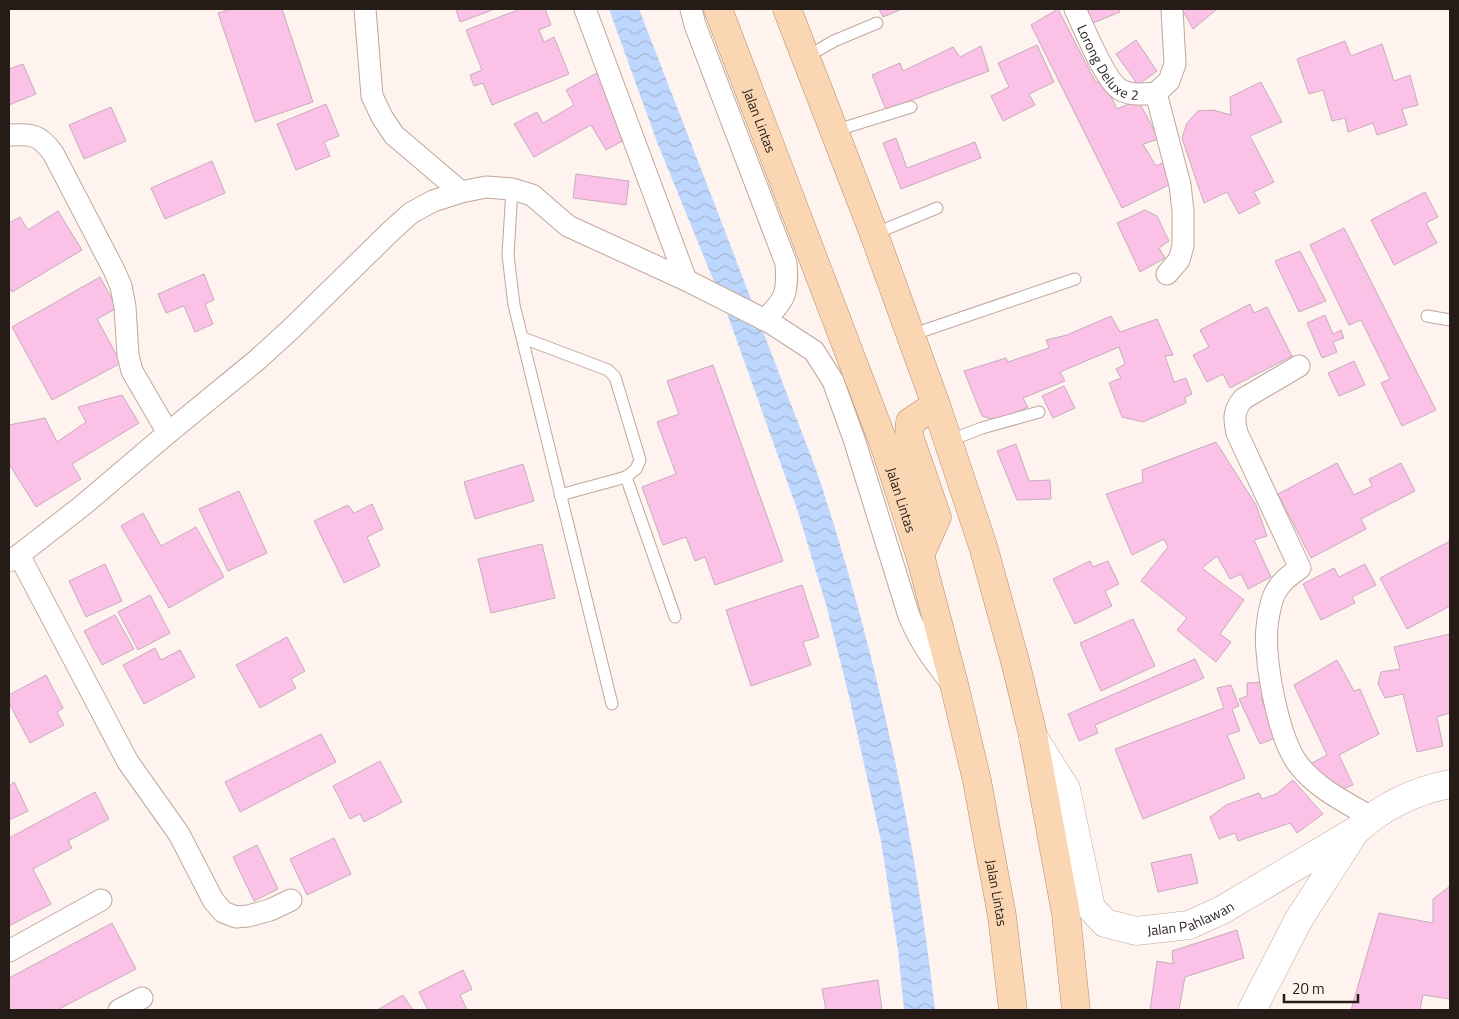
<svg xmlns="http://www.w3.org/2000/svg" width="1459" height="1019" font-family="'Titillium Web',sans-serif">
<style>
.water{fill:url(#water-waves)}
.building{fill:#fbc1e7;stroke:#c5aebc}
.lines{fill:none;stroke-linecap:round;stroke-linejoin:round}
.service-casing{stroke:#c0a79c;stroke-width:13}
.minor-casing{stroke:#c0a79c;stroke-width:23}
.tertiary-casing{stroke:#c0a79c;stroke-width:29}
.trunk-casing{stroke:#af8e70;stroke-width:29}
.service{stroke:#fff;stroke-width:11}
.minor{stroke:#fff;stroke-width:21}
.tertiary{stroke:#fff;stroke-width:28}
.trunk{stroke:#fad6b3;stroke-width:28}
.labels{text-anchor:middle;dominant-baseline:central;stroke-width:4;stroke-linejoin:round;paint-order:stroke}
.street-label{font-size:14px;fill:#251c18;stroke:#fff3ef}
</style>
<defs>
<pattern id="water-waves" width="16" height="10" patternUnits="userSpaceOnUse" patternTransform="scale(1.25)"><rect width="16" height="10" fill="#bed7fe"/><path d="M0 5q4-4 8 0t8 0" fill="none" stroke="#a3b8d9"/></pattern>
</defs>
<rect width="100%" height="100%" fill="#fff3ef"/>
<path class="water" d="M609,9H639C685,128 732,248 777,368C794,414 814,459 828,506C880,670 916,840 935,1010H904L898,950L881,841L849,696L827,608L798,512L728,316L657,142Z"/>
<g class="building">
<polygon points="232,9 282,9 313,102 255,122 218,13"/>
<polygon points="456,9 495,9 460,22"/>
<polygon points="520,9 545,9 551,25 539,30 544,42 554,37 569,74 492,105 483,83 474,86 470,75 482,70 466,30"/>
<polygon points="879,9 902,9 883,17"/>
<polygon points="1058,9 1095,81 1107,88 1117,109 1138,100 1159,139 1143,144 1156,166 1164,162 1175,182 1122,208 1031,25"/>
<polygon points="1087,9 1119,9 1120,12 1093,23"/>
<polygon points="1182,9 1217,9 1193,29"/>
<polygon points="1136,40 1157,71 1138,85 1116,54"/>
<polygon points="1345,41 1351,56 1382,44 1394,81 1410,75 1418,105 1402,109 1407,125 1377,135 1373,123 1348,132 1345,118 1332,121 1323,90 1309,94 1297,59"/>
<polygon points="1037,45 1054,82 1029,94 1035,105 1003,121 991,96 1009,87 998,63"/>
<polygon points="981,46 989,71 886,110 872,75 900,63 903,71 953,47 960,57"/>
<polygon points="23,64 36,94 9,105 9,69"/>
<polygon points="597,73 617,109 626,139 606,150 591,125 534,157 514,124 537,112 543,123 574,105 566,90"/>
<polygon points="1261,82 1282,122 1250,136 1274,182 1254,192 1260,203 1239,214 1227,192 1204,203 1182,138 1187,123 1198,111 1213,110 1231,115 1230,97"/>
<polygon points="326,104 339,136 324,142 330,156 296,170 277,124"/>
<polygon points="111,107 126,141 84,159 69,125"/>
<polygon points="896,138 907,168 975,142 981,158 901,189 883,143"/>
<polygon points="212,161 225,193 165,219 151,188"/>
<polygon points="576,174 629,181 626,205 573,198"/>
<polygon points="1425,192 1438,217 1426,223 1437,243 1394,265 1371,220"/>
<polygon points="1145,210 1157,216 1169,241 1159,248 1165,258 1140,272 1117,223"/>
<polygon points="58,211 82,250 12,292 9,287 9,223 20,217 28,230"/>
<polygon points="1344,228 1436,410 1402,426 1381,383 1390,379 1361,320 1349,325 1310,245"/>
<polygon points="1300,251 1326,301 1299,312 1275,261"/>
<polygon points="204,274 214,300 205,304 213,324 195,332 184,306 166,313 158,294"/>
<polygon points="100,277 117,308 97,319 121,363 52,400 12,327"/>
<polygon points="1250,304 1254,313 1267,307 1292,356 1230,388 1223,374 1207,382 1193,355 1209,347 1200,330"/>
<polygon points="1325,315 1333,334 1341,330 1344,338 1333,342 1337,352 1322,358 1307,323"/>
<polygon points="1111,316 1120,332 1157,319 1173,355 1165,356 1174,382 1186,378 1192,394 1185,397 1186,403 1143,422 1122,417 1109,383 1121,378 1116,369 1125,364 1119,347 1060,372 1065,381 1023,398 1028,407 998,421 982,416 964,371 1006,358 1008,362 1049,348 1046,340 1067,335"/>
<polygon points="1354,361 1365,385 1339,396 1328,373"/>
<polygon points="713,365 783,561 715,585 705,557 695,561 686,537 663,545 642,487 676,474 657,422 679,414 667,381"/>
<polygon points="1064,386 1075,408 1053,418 1042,396"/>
<polygon points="122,395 139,423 72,464 81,479 36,507 9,464 9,425 45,418 57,442 86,422 78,407"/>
<polygon points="1216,442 1256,505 1267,536 1254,540 1271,577 1248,589 1241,574 1230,579 1217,556 1202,568 1244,600 1220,634 1231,642 1216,662 1177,630 1187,618 1141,581 1168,547 1164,539 1132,555 1106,494 1143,482 1142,470"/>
<polygon points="1016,444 1029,481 1050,480 1051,499 1017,500 997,451"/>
<polygon points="1337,463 1354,495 1372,486 1369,479 1401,463 1415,491 1361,519 1366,529 1311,558 1278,494"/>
<polygon points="523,464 534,501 475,519 464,482"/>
<polygon points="239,491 267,553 228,571 199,509"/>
<polygon points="372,504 383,529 367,537 380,566 344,583 314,521 348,505 354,513"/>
<polygon points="143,513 161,546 196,527 224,577 169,608 121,526"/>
<polygon points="1450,541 1450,606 1407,629 1380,578"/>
<polygon points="542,544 555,598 491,613 478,559"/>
<polygon points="1090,561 1093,567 1108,561 1119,584 1105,591 1112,606 1075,624 1053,579"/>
<polygon points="105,564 122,601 86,617 69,581"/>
<polygon points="1365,564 1376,585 1352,597 1355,603 1321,620 1303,584 1334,568 1339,577"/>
<polygon points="802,585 819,637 803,642 811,665 751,686 726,610"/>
<polygon points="150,595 170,633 138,650 118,612"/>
<polygon points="115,615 134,649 102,665 84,631"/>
<polygon points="1133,619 1155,666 1101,691 1080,643"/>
<polygon points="1450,634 1450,713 1437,717 1443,746 1417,752 1403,694 1385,698 1378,684 1381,672 1400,669 1394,647"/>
<polygon points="287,637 305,671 291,679 296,688 260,708 236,665"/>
<polygon points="155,648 161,660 180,650 195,677 144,704 123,665"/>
<polygon points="1195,659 1204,678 1095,725 1098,733 1079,741 1068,714"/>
<polygon points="1337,660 1354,691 1360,689 1379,734 1339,755 1353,785 1335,792 1308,765 1327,755 1294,685"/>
<polygon points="46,675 63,708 57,712 64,725 30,743 9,703 9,695"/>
<polygon points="1268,682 1271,698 1261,698 1278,737 1260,744 1239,699 1247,696 1247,683"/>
<polygon points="1231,685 1239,706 1232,709 1240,731 1227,735 1245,778 1143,819 1115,749 1224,708 1217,688"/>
<polygon points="321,734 336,762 240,812 225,782"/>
<polygon points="380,761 402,802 364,822 360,814 350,819 333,786"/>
<polygon points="1293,780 1323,814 1297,833 1290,823 1238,841 1235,833 1219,839 1210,817 1226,805 1259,793 1262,799 1276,794"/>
<polygon points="14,782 28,811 9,820 9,786"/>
<polygon points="95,792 109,819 68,841 72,848 33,869 51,904 9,926 9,838"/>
<polygon points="334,838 351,874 307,895 290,859"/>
<polygon points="257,845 278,889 254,901 233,857"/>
<polygon points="1191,854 1198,883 1158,892 1151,863"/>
<polygon points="1450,886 1450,999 1423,995 1420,1010 1351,1010 1379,913 1433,923 1433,899"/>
<polygon points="112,923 136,969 57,1010 9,1010 9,978"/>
<polygon points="1237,930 1244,958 1185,977 1179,1010 1150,1010 1157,961 1173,964 1172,951"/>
<polygon points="463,970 472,989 460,995 467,1010 428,1010 419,992"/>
<polygon points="878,980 882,1010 826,1010 822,989"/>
<polygon points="403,995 413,1010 377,1010"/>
</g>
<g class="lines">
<g class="service-casing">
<g id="service">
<polyline points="806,57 834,41 877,23"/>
<polyline points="834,131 911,107"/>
<polyline points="512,189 508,255 514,305 612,704"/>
<polyline points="874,234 937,208"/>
<polyline points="1427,316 1450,320"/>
<polyline points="911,335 1075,279"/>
<polyline points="523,338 608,370 615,377 640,460 636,469 626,477 560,495"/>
<polyline points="948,441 982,428 1039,412"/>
<polyline points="626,477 675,617"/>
</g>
</g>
<g class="minor-casing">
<g id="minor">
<polyline points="365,9 372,96 382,117 394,135 461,192"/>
<polyline points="585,9 686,280"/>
<path d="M691,9L695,25L786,263C788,293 786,300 764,320"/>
<path id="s1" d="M1075,9C1083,26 1106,83 1121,90C1132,96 1145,94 1156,93L1169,81L1175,64L1172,9"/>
<polyline points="1156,93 1180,185 1183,211 1183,246 1179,260 1167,274"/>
<path d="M9,135C32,134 39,134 53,153L114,270L121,286L125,307L128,355L132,371L168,433"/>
<path d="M1299,366L1243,399C1233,411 1234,419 1237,433L1300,568C1289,576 1280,582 1274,595C1268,611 1265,634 1267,651C1269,681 1280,740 1298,764C1316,788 1345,802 1371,817"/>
<polyline points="19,555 128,762 179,834 213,900 223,912 236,917 248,916 270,910 291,900"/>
<path d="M9,561L19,555L82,506L168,433L257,360L290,330L391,231L411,213L433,201L461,192L486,187L512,189L532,195L568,226L686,280L771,323L814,351L833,381L854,439L909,616C921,644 933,660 952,684"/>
<polyline points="9,951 101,900"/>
<polyline points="119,1010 142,998"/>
</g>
</g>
<g class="tertiary-casing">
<g id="tertiary">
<path id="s2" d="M1033,737L1066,789L1091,908L1105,923L1136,931L1189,925L1222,910L1357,830C1384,805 1414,791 1450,784"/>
<polyline points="1252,1010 1299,919 1353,835"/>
</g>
</g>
<g class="trunk-casing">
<g id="trunk">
<path id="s3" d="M718,9L884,444L920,555L955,688L977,781L1002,916L1013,1010"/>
<polyline points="787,9 874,234 936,405 983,546 1015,661 1033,735 1066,914 1076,1010"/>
<polyline points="920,555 937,517 909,436 910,422 936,405"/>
</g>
</g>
<use href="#service" class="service"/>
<use href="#minor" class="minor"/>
<use href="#tertiary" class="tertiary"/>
<use href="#trunk" class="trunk"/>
</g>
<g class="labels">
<g class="street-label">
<text stroke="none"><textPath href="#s1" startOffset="65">Lorong Deluxe 2</textPath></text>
<text stroke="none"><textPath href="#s3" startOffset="119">Jalan Lintas</textPath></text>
<text stroke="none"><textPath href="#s3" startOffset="524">Jalan Lintas</textPath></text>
<text stroke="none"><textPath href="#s3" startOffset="929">Jalan Lintas</textPath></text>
<text stroke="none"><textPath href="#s2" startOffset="292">Jalan Pahlawan</textPath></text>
</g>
</g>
<rect width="1459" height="1019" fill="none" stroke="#251c18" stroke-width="20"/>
<path d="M1284 994v8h74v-8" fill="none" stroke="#251c18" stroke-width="2.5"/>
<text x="1292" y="994" font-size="15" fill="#251c18" stroke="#fff3ef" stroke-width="4" paint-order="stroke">20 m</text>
</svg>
